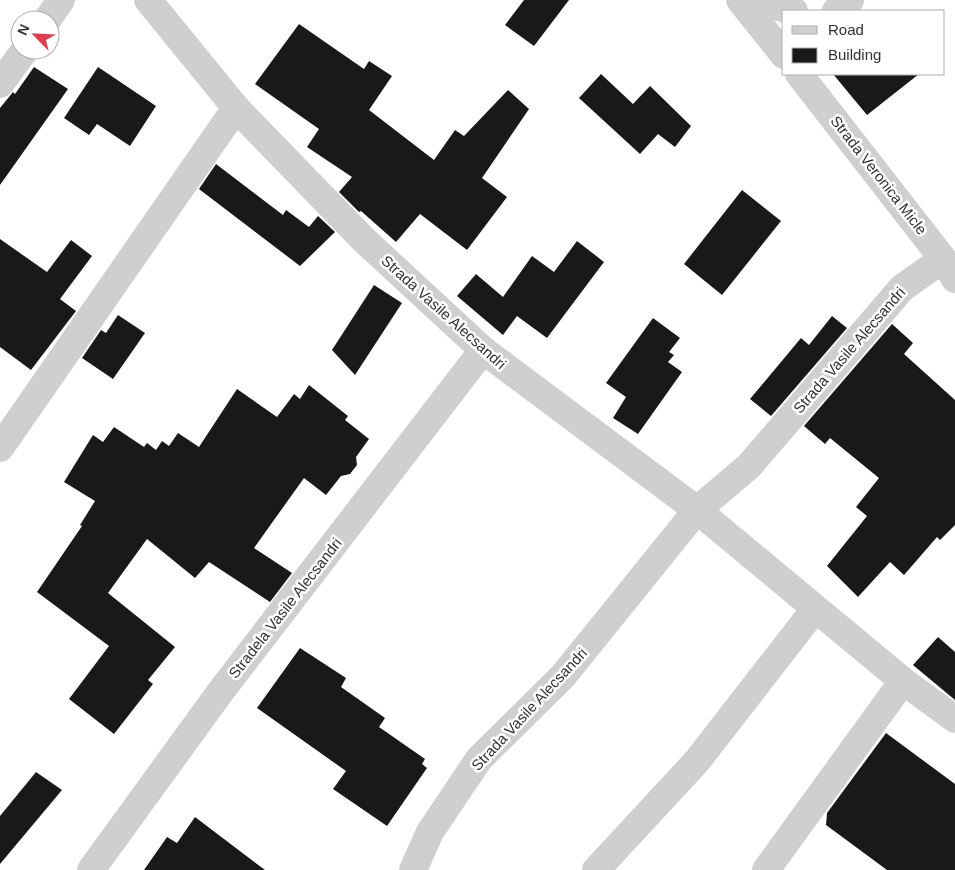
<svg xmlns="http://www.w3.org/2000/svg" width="955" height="870" font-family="Arial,sans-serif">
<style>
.building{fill:#191919}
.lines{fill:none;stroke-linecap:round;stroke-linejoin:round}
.minor{stroke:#cfcfcf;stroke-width:28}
.labels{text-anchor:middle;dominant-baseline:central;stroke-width:5;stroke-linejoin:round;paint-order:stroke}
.street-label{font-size:15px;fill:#323232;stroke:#fff}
</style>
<rect width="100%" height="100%" fill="#fff"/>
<g class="building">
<polygon points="524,0 569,0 534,46 505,25"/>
<polygon points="299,24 364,69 369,61 392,76 369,110 434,160 455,130 464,136 508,90 529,109 482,178 507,197 467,250 420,214 396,242 361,211 359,212 339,192 352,177 307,147 319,129 255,84"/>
<polygon points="34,67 68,89 0,185 0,108 13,92 15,94"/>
<polygon points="98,67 156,106 130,146 97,124 89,135 64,118"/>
<polygon points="601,74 633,104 650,86 691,126 675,147 658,134 640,154 579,98"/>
<polygon points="833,74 919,74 867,115"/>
<polygon points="216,164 283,215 286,210 309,227 318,216 335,232 300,266 199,189"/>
<polygon points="742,190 781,221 722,295 684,264"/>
<polygon points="0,239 47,272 71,240 92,256 60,299 76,311 31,370 0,347"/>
<polygon points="577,241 604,262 547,338 517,316 503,335 457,296 476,274 503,297 532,256 554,272"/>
<polygon points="374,285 402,303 355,375 332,350"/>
<polygon points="118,315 145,333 113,379 82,358 101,330 106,333"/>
<polygon points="832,316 847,328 771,416 750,399 801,338 809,345"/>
<polygon points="653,318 680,338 669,352 674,355 668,362 682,372 638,434 613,418 626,397 606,383"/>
<polygon points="892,324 913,343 904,354 955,400 955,525 940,540 937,537 904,575 890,562 858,597 827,566 867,516 856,507 879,478 830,438 825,444 804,426"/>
<polygon points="309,385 348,416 345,420 369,439 356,457 357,465 350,474 341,476 326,495 304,478 254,548 292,573 270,602 209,562 195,578 147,539 108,593 175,647 148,680 153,684 114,734 69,699 109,646 37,592 82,526 80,525 95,501 64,482 93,435 103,442 114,427 144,447 147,443 156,450 162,441 169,446 178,433 199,447 237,389 277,417 294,394 300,399"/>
<polygon points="938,637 955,652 955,700 913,665"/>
<polygon points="300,648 346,678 341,687 385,718 379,727 425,759 422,764 427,768 387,826 333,789 346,771 257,708"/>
<polygon points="886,733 955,784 955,870 887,870 826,825 827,813"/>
<polygon points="36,772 62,790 0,864 0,816"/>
<polygon points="195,817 265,870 144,870 167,837 177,843"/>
</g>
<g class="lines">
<g class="minor">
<polyline points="148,0 236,108 363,239 483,350 697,510 903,681 955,719"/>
<polyline points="740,0 784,55"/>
<polyline points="753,0 794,11"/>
<polyline points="836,11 850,0"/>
<polyline points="47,20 61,0"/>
<polyline points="799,74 943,259 955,279"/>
<polyline points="0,84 25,50"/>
<polyline points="0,448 236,108"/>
<polyline points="91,870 221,691 483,350"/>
<polyline points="413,870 430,832 479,759 563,676 697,510 749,466 902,288 943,259"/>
<polyline points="596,870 697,761 815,609"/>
<polyline points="766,870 903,681"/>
</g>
</g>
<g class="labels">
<g class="street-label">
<text transform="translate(879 175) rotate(52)">Strada Veronica Micle</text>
<text transform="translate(444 312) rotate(42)">Strada Vasile Alecsandri</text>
<text transform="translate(849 350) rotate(-49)">Strada Vasile Alecsandri</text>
<text transform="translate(285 608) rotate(-52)">Stradela Vasile Alecsandri</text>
<text transform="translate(529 709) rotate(-47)">Strada Vasile Alecsandri</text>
</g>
</g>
<rect x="782" y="10" width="162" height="65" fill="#ffffff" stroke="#adadad"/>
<rect x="792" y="26" width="25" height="8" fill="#cfcfcf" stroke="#adadad"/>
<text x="828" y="35" font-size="15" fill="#323232">Road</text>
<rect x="792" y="48" width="25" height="15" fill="#191919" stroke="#adadad"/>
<text x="828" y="60" font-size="15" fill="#323232">Building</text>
<g transform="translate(35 35) rotate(294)"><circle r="24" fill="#ffffff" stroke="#adadad"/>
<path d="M0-4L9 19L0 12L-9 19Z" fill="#df3d4c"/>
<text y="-8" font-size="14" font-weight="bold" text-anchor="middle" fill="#323232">N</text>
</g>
</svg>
